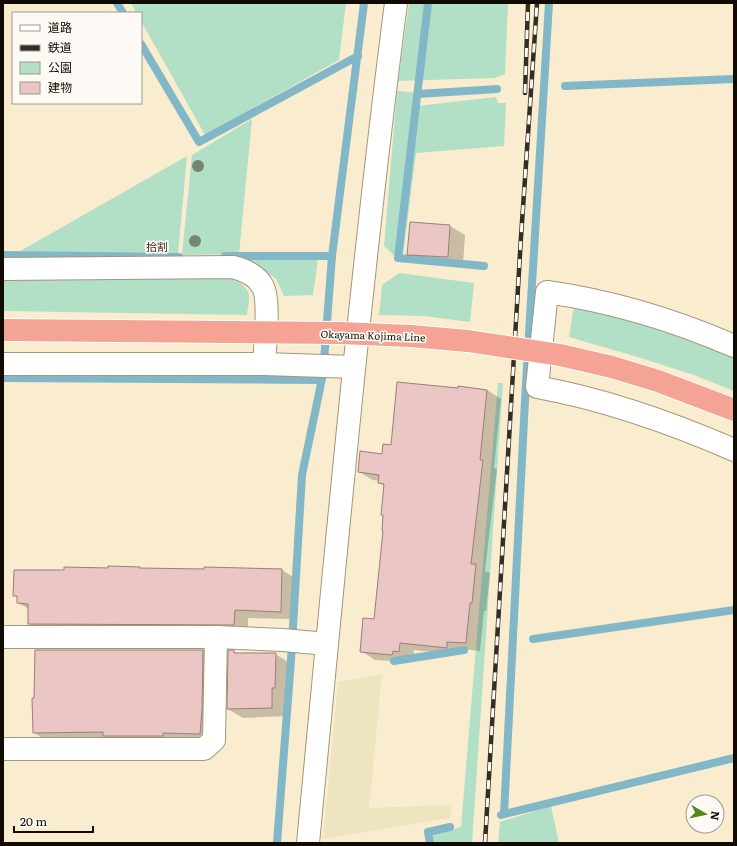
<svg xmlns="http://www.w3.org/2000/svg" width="737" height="846" font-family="Literata,'Noto Sans JP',serif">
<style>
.green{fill:#b2e0c6}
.sand{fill:#eee4bf}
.shadow{fill:#0003}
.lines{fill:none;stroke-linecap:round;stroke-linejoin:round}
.stream{stroke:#81b7c7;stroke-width:8}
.building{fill:#eac7c4;stroke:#9d7d7a}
.minor-casing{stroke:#a2967b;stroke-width:24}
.minor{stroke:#fff;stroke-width:22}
.rail-casing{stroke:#332d22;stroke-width:4.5}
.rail{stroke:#fdfaf5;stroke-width:3;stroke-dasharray:9;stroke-linecap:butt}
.primary-bridge-casing{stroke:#fff;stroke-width:24;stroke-linecap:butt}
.primary-bridge{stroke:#f4a394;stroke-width:22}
.tree{fill:#76856f}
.labels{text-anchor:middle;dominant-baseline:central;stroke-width:3.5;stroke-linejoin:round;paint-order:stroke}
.street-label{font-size:10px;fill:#100b03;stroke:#fdfaf5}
.neighbourhood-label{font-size:11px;fill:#362b14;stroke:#fdfaf5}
</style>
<rect width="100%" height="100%" fill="#faeccf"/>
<g class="green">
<polygon points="131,3 346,3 339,60 205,135 141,21 141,13 136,13"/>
<polygon points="409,3 508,3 505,74 494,78 398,81"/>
<polygon points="397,91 418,93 417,106 496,97 498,103 506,103 504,146 416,153 402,263 384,246"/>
<polygon points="252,119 239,254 182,255 192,155"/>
<polygon points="187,156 178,254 21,254 22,250"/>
<polygon points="248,259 318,259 313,295 284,296 276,279"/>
<polygon points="399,273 474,283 470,322 424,316 379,315 382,285"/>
<path d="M11,275L234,278C253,292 250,294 247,315L3,311V278Z"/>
<polygon points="574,306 651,324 734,357 734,391 694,375 641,358 569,337"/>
<polygon points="498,383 503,383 472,843 432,843 431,835 461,827"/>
<polygon points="551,806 559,843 498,843 500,822"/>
</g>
<polygon class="sand" points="382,674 369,808 452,805 450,818 323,839 338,682"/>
<g class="shadow">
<polygon points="450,226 465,235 463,265 423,263 408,255"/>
<polygon points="487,390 501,399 494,468 497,469 485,571 490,573 486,611 484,611 480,651 461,649 461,655 414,650 413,659 407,659 407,662 375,660 361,651 375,620 384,531 385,486 379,483 379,481 373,480 359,472 392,446"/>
<polygon points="141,569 282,570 295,578 294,619 248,618 248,633 42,632 29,624 29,609 18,603 18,598 14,595"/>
<polygon points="203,650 217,659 214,742 48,741 34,733"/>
<polygon points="233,651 238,654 275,654 290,663 290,697 287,696 287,716 243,718 228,709"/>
</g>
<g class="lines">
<g class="stream">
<polyline points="117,3 123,13"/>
<polyline points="428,3 398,258 484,266"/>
<polyline points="141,44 199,142 358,56"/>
<polyline points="565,86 734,79"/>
<polyline points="418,94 497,89"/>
<polyline points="3,255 179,257"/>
<polyline points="225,256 332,256"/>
<polyline points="3,378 321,380"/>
<polyline points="533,639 734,610"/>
<polyline points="394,661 464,650"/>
<polyline points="504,814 734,758"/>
<polyline points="501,815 504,814 525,400 549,3"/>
<polyline points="277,843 291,660 302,475 323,374 332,256 364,3"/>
<polyline points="430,843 428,832 450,827"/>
</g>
</g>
<g class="building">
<polygon points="410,222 450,225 448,257 407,255"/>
<polygon points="397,382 458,388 458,386 487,390 480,460 483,460 471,564 476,564 472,603 470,603 466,643 447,642 447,648 400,643 399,652 393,651 392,655 360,652 363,618 374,619 383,531 382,531 383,515 381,515 384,484 378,483 379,475 358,472 360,451 382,454 383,444 391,445"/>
<polygon points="108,566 140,567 139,568 204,569 204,567 282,569 281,612 235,610 234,625 28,624 28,604 17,603 17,596 13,596 14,570 64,570 64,567 108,568"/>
<polygon points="35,650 203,650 202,709 200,734 163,733 163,736 103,736 103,732 33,733 32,698 34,698"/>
<polygon points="228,650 234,650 234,653 276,653 275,688 272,688 272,708 227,709"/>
</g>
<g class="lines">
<g class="minor-casing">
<g id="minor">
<path d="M3,269L233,267C245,270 257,275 263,287C270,300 265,347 264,364"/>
<path d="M734,346C674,320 611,301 547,292L537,387C603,399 672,423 734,450"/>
<polyline points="3,364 264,364 354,367"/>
<polyline points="3,637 216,637 283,640 327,644"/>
<polyline points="3,749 204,749 214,740 216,637"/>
<path d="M308,843C335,563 360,282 396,3"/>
</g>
</g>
<use href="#minor" class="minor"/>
<g class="rail-casing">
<g id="rail">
<polyline points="525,93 528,3"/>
<polyline points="485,843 521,237 537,3"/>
</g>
</g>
<use href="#rail" class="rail"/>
<g class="primary-bridge-casing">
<polyline id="primary-bridge" points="3,330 340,333 411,336 468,341 560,355 612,367 658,381 734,410"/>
</g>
<use href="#primary-bridge" class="primary-bridge"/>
</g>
<g class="tree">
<circle cx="198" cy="166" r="6"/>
<circle cx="195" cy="241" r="6"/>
</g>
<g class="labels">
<g class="street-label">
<text transform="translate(373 335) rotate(2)">Okayama Kojima Line</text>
</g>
<g class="neighbourhood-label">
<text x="157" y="246">拾割</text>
</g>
</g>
<rect width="737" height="846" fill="none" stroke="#100b03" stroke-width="8"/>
<rect x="12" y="12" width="130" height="92" fill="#fdfaf5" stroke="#9e9a94"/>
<rect x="20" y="25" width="20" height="6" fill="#ffffff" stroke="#9e9a94"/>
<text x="48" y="32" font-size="12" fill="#100b03">道路</text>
<rect x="20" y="45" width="20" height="6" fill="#332d22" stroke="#9e9a94"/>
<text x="48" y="52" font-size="12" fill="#100b03">鉄道</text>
<rect x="20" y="62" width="20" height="12" fill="#b2e0c6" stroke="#9e9a94"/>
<text x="48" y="72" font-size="12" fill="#100b03">公園</text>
<rect x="20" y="82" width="20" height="12" fill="#eac7c4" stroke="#9e9a94"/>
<text x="48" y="92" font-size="12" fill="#100b03">建物</text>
<g transform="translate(705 814) rotate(99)"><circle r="19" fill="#fdfaf5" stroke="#9e9a94"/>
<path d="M0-3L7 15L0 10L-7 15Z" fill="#568617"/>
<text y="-6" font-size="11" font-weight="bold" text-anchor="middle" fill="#100b03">N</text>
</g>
<path d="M14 826v6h79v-6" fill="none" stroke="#100b03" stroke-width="2"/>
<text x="20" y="826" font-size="12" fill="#100b03" stroke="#fdfaf5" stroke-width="3" paint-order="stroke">20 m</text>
</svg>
